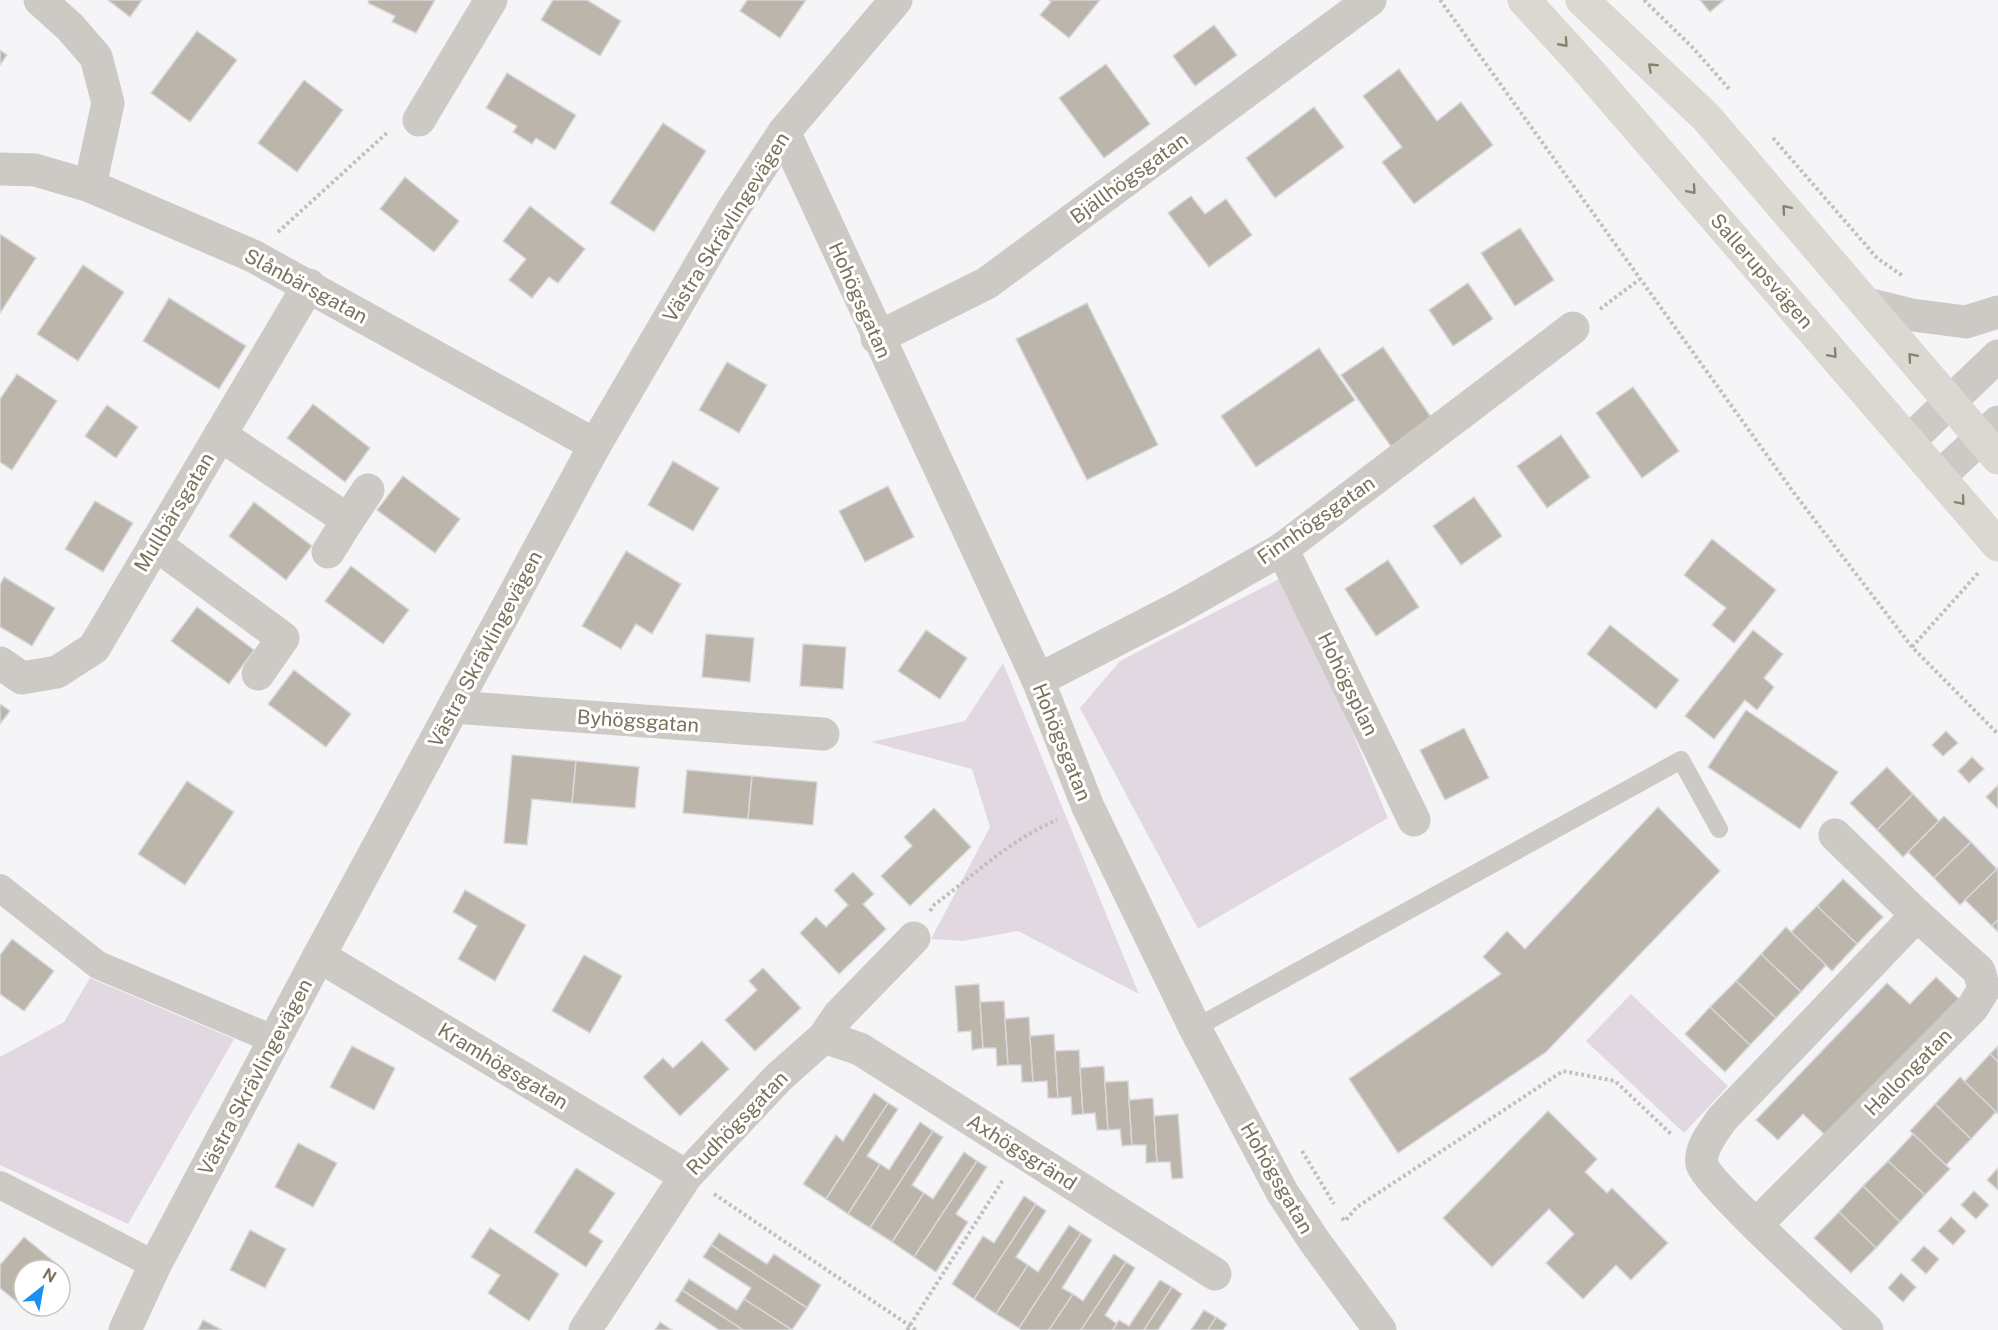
<svg xmlns="http://www.w3.org/2000/svg" width="1998" height="1330" font-family="'Public Sans',sans-serif">
<style>
.green{fill:#e1d8e2}
.building{fill:#bbb5ab;stroke:#d8d7da;stroke-width:1.5}
.lines{fill:none;stroke-linecap:round;stroke-linejoin:round}
.path{stroke:#c2c0bc;stroke-width:4;stroke-dasharray:3 3;stroke-linecap:butt}
.service{stroke:#cdcac5;stroke-width:18}
.pedestrian{stroke:#cdcac5;stroke-width:28}
.minor{stroke:#cdcac5;stroke-width:33}
.tertiary{stroke:#cdcac5;stroke-width:33}
.secondary{stroke:#dbd8d1;stroke-width:33}
.oneway{stroke:#8b806e}
.labels{text-anchor:middle;dominant-baseline:central;stroke-width:6;stroke-linejoin:round;paint-order:stroke}
.street-label{font-size:20px;fill:#7d715c;stroke:#fff}
</style>
<rect width="100%" height="100%" fill="#f5f5f8"/>
<g class="green">
<polygon points="1287,575 1388,818 1198,929 1080,708 1120,661"/>
<polygon points="1003,663 1139,994 1018,931 963,941 931,939 990,827 972,769 871,742 965,721"/>
<polygon points="90,978 234,1039 128,1224 0,1165 0,1057 64,1022"/>
<polygon points="1631,994 1728,1086 1684,1133 1586,1041"/>
</g>
<g class="building">
<polygon points="108,0 142,0 130,17"/>
<polygon points="369,0 435,0 416,33 392,22 395,16 368,3"/>
<polygon points="553,0 587,0 621,21 600,56 541,20"/>
<polygon points="747,0 806,0 780,38 740,11"/>
<polygon points="1049,0 1100,0 1069,38 1040,15 1051,2"/>
<polygon points="1700,0 1724,0 1710,12"/>
<polygon points="1214,25 1237,55 1195,86 1173,56"/>
<polygon points="197,31 237,60 190,122 151,93"/>
<polygon points="0,50 7,55 0,65"/>
<polygon points="1106,64 1150,124 1104,158 1059,98"/>
<polygon points="1399,69 1437,121 1461,102 1493,145 1414,204 1382,162 1402,147 1363,96"/>
<polygon points="507,73 576,115 555,150 536,138 532,144 513,132 517,126 486,108"/>
<polygon points="304,80 343,110 297,172 258,143"/>
<polygon points="1314,107 1344,147 1275,198 1246,158"/>
<polygon points="663,123 706,151 654,232 610,203"/>
<polygon points="405,177 459,221 434,252 380,209"/>
<polygon points="1191,196 1205,214 1226,199 1252,235 1209,267 1168,213"/>
<polygon points="530,206 585,249 558,283 549,277 532,298 509,280 526,259 503,241"/>
<polygon points="1520,228 1554,280 1515,306 1481,253"/>
<polygon points="0,234 36,258 0,313"/>
<polygon points="83,265 124,292 78,361 37,334"/>
<polygon points="1468,283 1493,319 1453,346 1429,310"/>
<polygon points="169,298 246,346 219,389 143,341"/>
<polygon points="1087,303 1158,445 1087,480 1016,339"/>
<polygon points="1383,347 1433,420 1392,448 1341,375"/>
<polygon points="1319,348 1355,400 1256,467 1221,416"/>
<polygon points="727,362 767,385 739,433 699,410"/>
<polygon points="17,374 57,401 12,470 0,462 0,399"/>
<polygon points="1633,387 1679,451 1642,478 1596,413"/>
<polygon points="313,404 370,448 345,482 287,438"/>
<polygon points="107,405 138,427 116,458 85,436"/>
<polygon points="1561,435 1590,477 1547,508 1517,466"/>
<polygon points="673,461 719,488 693,531 648,505"/>
<polygon points="403,476 460,519 435,553 377,510"/>
<polygon points="888,486 914,537 865,562 839,511"/>
<polygon points="1474,497 1502,536 1461,565 1433,526"/>
<polygon points="95,501 133,523 103,572 65,549"/>
<polygon points="254,502 312,546 286,580 229,536"/>
<polygon points="1712,539 1776,590 1734,643 1712,625 1726,608 1684,575"/>
<polygon points="626,551 681,584 652,634 636,624 621,649 582,626"/>
<polygon points="1388,560 1419,607 1376,636 1345,589"/>
<polygon points="351,566 409,610 383,644 325,601"/>
<polygon points="4,577 55,608 32,646 0,627 0,585"/>
<polygon points="197,607 254,650 229,684 171,641"/>
<polygon points="1610,625 1679,680 1656,709 1587,654"/>
<polygon points="926,630 967,658 940,699 898,671"/>
<polygon points="1753,630 1783,654 1764,678 1774,687 1757,710 1745,700 1714,739 1685,716"/>
<polygon points="706,634 754,638 750,682 702,677"/>
<polygon points="803,644 846,647 843,689 800,686"/>
<polygon points="294,670 351,714 326,747 268,704"/>
<polygon points="0,704 10,711 0,724"/>
<polygon points="1746,710 1838,772 1800,829 1708,767"/>
<polygon points="1464,728 1489,778 1445,800 1420,750"/>
<polygon points="1946,731 1958,743 1943,756 1932,745"/>
<polygon points="512,755 576,761 572,803 532,799 527,845 504,843"/>
<polygon points="1972,757 1984,769 1969,783 1958,771"/>
<polygon points="576,761 639,767 635,808 572,803"/>
<polygon points="1887,767 1913,794 1877,830 1850,803"/>
<polygon points="687,770 752,776 748,819 683,813"/>
<polygon points="752,776 817,782 813,825 748,819"/>
<polygon points="187,781 234,812 185,885 138,854"/>
<polygon points="1998,785 1998,807 1997,808 1986,797"/>
<polygon points="1913,794 1939,821 1903,857 1877,830"/>
<polygon points="1658,807 1720,871 1546,1052 1398,1153 1349,1079 1501,974 1483,957 1507,931 1525,949"/>
<polygon points="934,808 971,847 910,906 881,876 912,846 904,837"/>
<polygon points="1944,816 1971,842 1934,878 1908,852"/>
<polygon points="1971,842 1997,869 1960,905 1934,878"/>
<polygon points="1998,868 1998,920 1992,926 1965,900"/>
<polygon points="853,872 874,894 863,904 886,929 839,974 800,933 816,917 826,927 848,905 834,890"/>
<polygon points="1843,879 1883,917 1857,944 1817,906"/>
<polygon points="465,890 526,925 495,981 458,959 477,926 453,912"/>
<polygon points="1817,906 1857,944 1832,971 1791,932"/>
<polygon points="1998,920 1998,932 1992,926"/>
<polygon points="1786,927 1826,965 1801,992 1761,954"/>
<polygon points="12,939 54,971 24,1011 0,994 0,955"/>
<polygon points="1761,954 1801,992 1776,1018 1736,981"/>
<polygon points="584,955 622,976 590,1033 552,1011"/>
<polygon points="763,968 801,1008 755,1051 725,1020 757,990 749,981"/>
<polygon points="1936,977 1959,999 1827,1137 1803,1114 1778,1140 1756,1120 1887,983 1910,1004"/>
<polygon points="1736,981 1776,1018 1750,1045 1710,1007"/>
<polygon points="979,984 983,1048 972,1050 971,1031 958,1032 955,986"/>
<polygon points="1004,1001 1008,1065 997,1066 996,1048 983,1048 980,1002"/>
<polygon points="1710,1007 1750,1045 1725,1072 1685,1034"/>
<polygon points="1029,1017 1033,1082 1022,1082 1021,1065 1008,1065 1005,1019"/>
<polygon points="1054,1034 1058,1098 1048,1098 1047,1081 1033,1082 1030,1036"/>
<polygon points="702,1041 729,1069 680,1116 643,1077 663,1058 673,1068"/>
<polygon points="352,1046 395,1068 374,1110 330,1087"/>
<polygon points="1998,1046 1998,1062 1990,1054"/>
<polygon points="1079,1050 1083,1114 1072,1115 1071,1097 1058,1098 1055,1051"/>
<polygon points="1990,1054 1998,1062 1998,1114 1964,1082"/>
<polygon points="1104,1066 1108,1130 1097,1130 1095,1113 1083,1114 1080,1068"/>
<polygon points="1960,1077 1996,1112 1971,1139 1935,1104"/>
<polygon points="1128,1081 1132,1145 1122,1146 1120,1129 1108,1130 1105,1082"/>
<polygon points="874,1093 888,1103 826,1199 803,1184 836,1135 843,1141"/>
<polygon points="1153,1098 1157,1162 1146,1163 1146,1145 1132,1145 1129,1100"/>
<polygon points="888,1103 898,1109 867,1156 880,1164 848,1214 826,1199"/>
<polygon points="1935,1104 1971,1139 1946,1165 1910,1131"/>
<polygon points="1548,1111 1597,1159 1585,1172 1607,1193 1612,1188 1668,1243 1631,1280 1616,1265 1583,1299 1546,1263 1574,1234 1549,1209 1492,1267 1443,1218"/>
<polygon points="1178,1114 1183,1178 1172,1179 1170,1162 1157,1162 1154,1116"/>
<polygon points="920,1122 933,1131 870,1228 848,1214 880,1164 889,1170"/>
<polygon points="933,1131 943,1137 912,1185 924,1193 892,1242 870,1228"/>
<polygon points="1913,1134 1950,1169 1925,1195 1888,1161"/>
<polygon points="298,1143 337,1163 313,1207 275,1187"/>
<polygon points="964,1152 977,1161 914,1257 892,1242 924,1193 933,1199"/>
<polygon points="977,1161 987,1167 956,1214 968,1222 936,1272 914,1257"/>
<polygon points="1888,1161 1925,1195 1900,1222 1863,1186"/>
<polygon points="576,1168 615,1193 589,1232 603,1241 586,1267 534,1232"/>
<polygon points="1998,1168 1998,1190 1987,1180"/>
<polygon points="1863,1186 1900,1222 1876,1248 1839,1212"/>
<polygon points="1974,1191 1989,1205 1976,1219 1961,1205"/>
<polygon points="1024,1196 1036,1204 974,1299 952,1284 983,1236 994,1243"/>
<polygon points="1036,1204 1046,1211 1016,1257 1028,1265 996,1314 974,1299"/>
<polygon points="1839,1212 1876,1248 1851,1273 1814,1238"/>
<polygon points="1951,1217 1966,1231 1953,1245 1938,1231"/>
<polygon points="1069,1225 1081,1233 1019,1328 996,1314 1028,1265 1038,1272"/>
<polygon points="490,1228 559,1274 529,1321 488,1293 500,1275 471,1257"/>
<polygon points="250,1230 286,1249 265,1288 230,1270"/>
<polygon points="719,1233 767,1264 774,1254 821,1285 807,1308 711,1245"/>
<polygon points="1081,1233 1092,1240 1062,1288 1073,1294 1049,1330 1021,1330 1019,1328"/>
<polygon points="24,1237 58,1265 54,1270 24,1270 23,1307 0,1288 0,1265"/>
<polygon points="711,1245 807,1308 792,1330 744,1299 751,1288 703,1257"/>
<polygon points="1924,1246 1939,1259 1926,1274 1911,1260"/>
<polygon points="1114,1254 1126,1262 1081,1330 1049,1330 1073,1294 1083,1301"/>
<polygon points="1126,1262 1135,1268 1105,1315 1117,1324 1113,1330 1081,1330"/>
<polygon points="1901,1273 1916,1287 1903,1302 1888,1288"/>
<polygon points="689,1279 737,1310 744,1299 792,1330 743,1330 682,1290"/>
<polygon points="1160,1280 1172,1287 1144,1330 1113,1330 1119,1320 1129,1326"/>
<polygon points="1172,1287 1182,1294 1158,1330 1144,1330"/>
<polygon points="682,1290 743,1330 719,1330 675,1301"/>
<polygon points="1204,1310 1216,1317 1208,1330 1191,1330"/>
<polygon points="1216,1317 1227,1324 1223,1330 1208,1330"/>
<polygon points="203,1320 222,1330 198,1330"/>
<polygon points="660,1322 672,1330 655,1330"/>
</g>
<g class="lines">
<g class="path">
<polyline points="1440,0 1794,493 1912,647 1998,734"/>
<polyline points="1644,0 1694,49 1730,90"/>
<polyline points="1773,138 1877,258 1903,276"/>
<polyline points="278,232 389,131"/>
<polyline points="1600,309 1640,279"/>
<polyline points="1912,647 1980,571"/>
<path d="M930,911L934,905C973,876 1011,839 1057,820"/>
<polyline points="1302,1151 1334,1204"/>
<polyline points="714,1194 916,1330"/>
<polyline points="1342,1218 1345,1221 1357,1207 1563,1071 1615,1081 1672,1135"/>
<polyline points="907,1330 1003,1180"/>
</g>
<polyline class="service" points="1195,1028 1681,760 1719,829"/>
<g class="pedestrian">
<polyline points="0,888 98,965 275,1040"/>
<polyline points="0,1185 155,1265"/>
</g>
<g class="minor">
<polyline points="40,0 70,27 96,57 108,103 90,186"/>
<polyline points="419,120 491,0"/>
<polyline points="0,169 35,170 90,186 253,256 595,445"/>
<polyline points="1867,304 1912,315 1966,322 1998,312"/>
<polyline points="877,338 987,283 1370,0"/>
<polyline points="220,435 348,520 368,490"/>
<polyline points="1909,441 1998,356"/>
<polyline points="1939,477 1998,422"/>
<polyline points="155,544 283,638 258,674"/>
<polyline points="1282,549 1414,820"/>
<polyline points="328,552 348,520"/>
<polyline points="0,663 22,678 57,672 94,648 309,285"/>
<polyline points="1038,680 1180,607 1282,549 1573,328"/>
<polyline points="454,707 823,734"/>
<polyline points="1835,835 1917,915"/>
<polyline points="319,956 686,1176"/>
<polyline points="824,1037 860,1049 1215,1274"/>
<path d="M1757,1224L1973,1007L1984,989L1979,971L1917,915L1722,1119C1714,1131 1699,1148 1702,1164C1707,1184 1842,1306 1867,1330"/>
<polyline points="585,1330 686,1176 779,1077 824,1037 839,1015 914,938"/>
</g>
<g class="tertiary">
<polyline points="784,132 1038,680 1088,807 1195,1028 1282,1192 1315,1242 1380,1330"/>
<polyline points="125,1330 155,1265 319,956 595,445 685,291 732,211 784,132 896,0"/>
</g>
<g class="secondary">
<polyline points="1524,0 1586,68 1998,545"/>
<polyline points="1582,0 1706,117 1998,458"/>
</g>
</g>
<defs><path id="oneway-chevron" d="M-2-3.5L2.5 0L-2 3.5" fill="none" stroke-width="1.6" stroke-linecap="round" stroke-linejoin="round" transform="scale(1.5)"/></defs>
<g class="oneway">
<use href="#oneway-chevron" transform="translate(1564 43) rotate(48)"/>
<use href="#oneway-chevron" transform="translate(1652 67) rotate(-137)"/>
<use href="#oneway-chevron" transform="translate(1692 190) rotate(49)"/>
<use href="#oneway-chevron" transform="translate(1786 209) rotate(-131)"/>
<use href="#oneway-chevron" transform="translate(1833 354) rotate(49)"/>
<use href="#oneway-chevron" transform="translate(1912 357) rotate(-131)"/>
<use href="#oneway-chevron" transform="translate(1961 501) rotate(49)"/>
</g>
<g class="labels">
<g class="street-label">
<text transform="translate(1129 178) rotate(-36)">Bjällhögsgatan</text>
<text transform="translate(726 227) rotate(-58)">Västra Skrävlingevägen</text>
<text transform="translate(1762 271) rotate(49)">Sallerupsvägen</text>
<text transform="translate(306 286) rotate(28)">Slånbärsgatan</text>
<text transform="translate(860 300) rotate(66)">Hohögsgatan</text>
<text transform="translate(174 512) rotate(-59)">Mullbärsgatan</text>
<text transform="translate(1316 520) rotate(-35)">Finnhögsgatan</text>
<text transform="translate(485 649) rotate(-62)">Västra Skrävlingevägen</text>
<text transform="translate(1348 684) rotate(64)">Hohögsplan</text>
<text transform="translate(638 721) rotate(4)">Byhögsgatan</text>
<text transform="translate(1062 742) rotate(68)">Hohögsgatan</text>
<text transform="translate(503 1066) rotate(31)">Kramhögsgatan</text>
<text transform="translate(1908 1072) rotate(-45)">Hallongatan</text>
<text transform="translate(255 1077) rotate(-62)">Västra Skrävlingevägen</text>
<text transform="translate(737 1123) rotate(-46)">Rudhögsgatan</text>
<text transform="translate(1022 1152) rotate(32)">Axhögsgränd</text>
<text transform="translate(1277 1178) rotate(60)">Hohögsgatan</text>
</g>
</g>
<g transform="translate(42 1288) rotate(31)"><circle r="28" fill="#ffffff" stroke="#cbc6be" stroke-width="1.5"/>
<path d="M0-4.5L10 22L0 15L-10 22Z" fill="#1990f4"/>
<text y="-9" font-size="16" font-weight="bold" text-anchor="middle" fill="#7d715c">N</text>
</g>
</svg>
